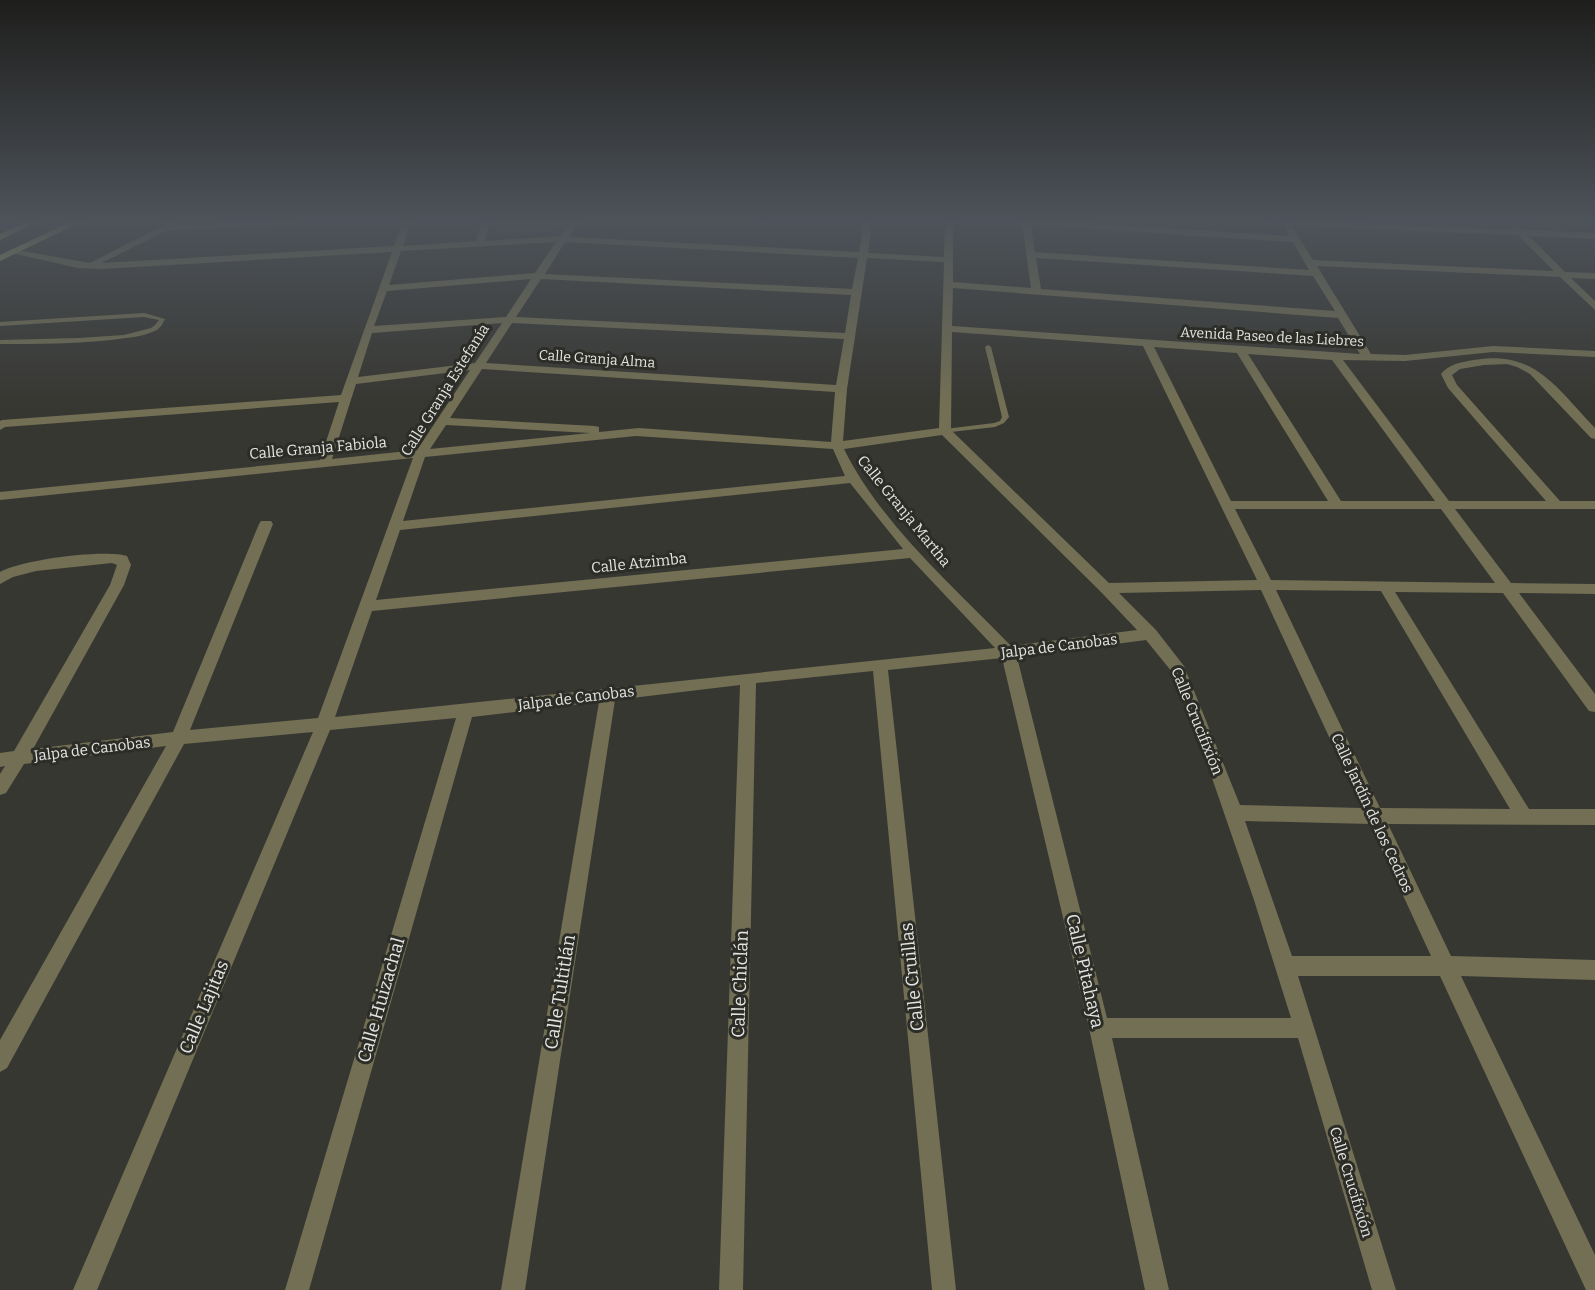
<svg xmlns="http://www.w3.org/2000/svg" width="1595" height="1290" font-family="Bitter,serif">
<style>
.built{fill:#424136}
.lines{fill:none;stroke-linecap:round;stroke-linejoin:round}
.service{fill:#726f54;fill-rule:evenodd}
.minor{fill:#726f54;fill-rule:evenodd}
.primary{fill:#aca66f;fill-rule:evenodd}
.labels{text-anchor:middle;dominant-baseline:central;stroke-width:6;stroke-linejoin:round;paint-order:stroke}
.far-street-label{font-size:14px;fill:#e4e4e1;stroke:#2d2d28}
.street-label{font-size:15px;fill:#e4e4e1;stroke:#2d2d28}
.near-street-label{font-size:18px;fill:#e4e4e1;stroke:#2d2d28}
</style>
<rect width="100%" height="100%" fill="#373732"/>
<polygon class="built" points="497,222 564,222 557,232 493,237"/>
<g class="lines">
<g class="service">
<path d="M144,313L165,319C163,323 161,327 157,330C143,337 126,338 111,340C74,344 37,344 0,344V340L79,338L124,335L151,328L155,325L159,320L144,317L0,326V322Z"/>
<polygon points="988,345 991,347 1009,417 1004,423 995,427 942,433 941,431 945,429 994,423 1000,421 1002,417 985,347"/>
</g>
<path class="minor" d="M170,222H175L176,225L293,222L289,225L166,231L101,263L394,246L403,222H411L403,246L476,241L482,222H490L485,241L560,236L570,222H578L569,237L859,252L864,222H872L868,253L944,257L945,222H953V282L1031,288L1022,222H1066L1289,236L1286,230L1290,227L1293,228L1313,260L1554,271L1518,235L1286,226L1282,223L1322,222L1513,230L1512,228L1516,225L1523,230L1595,233V239L1529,236L1565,272L1595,273V279L1571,278L1595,301V310L1560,277L1317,266L1371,354L1405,355L1493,346L1595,351V357L1493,352L1405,361L1343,360L1449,501H1546L1448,388L1441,374C1449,364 1461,362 1474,360C1535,349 1557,389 1595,428V439L1591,438L1530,374L1517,367L1507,364L1484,365L1460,369L1452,375L1457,385L1560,501H1595V509H1455L1511,583L1595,584V594L1519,593L1595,694V712L1589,711L1503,593L1395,592L1529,809H1595V825L1388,824L1451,956L1595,960V980L1461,976L1595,1255V1290H1586L1440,976H1298L1396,1290H1372L1298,1038H1112L1169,1290H1145L1089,1028L1002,658L888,670L956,1290H932L873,671L756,683L743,1290H719L740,685L615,700L525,1290H501L599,702L472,717L309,1290H285L456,718L330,730L97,1290H73L313,732L184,744L7,1068L0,1072V1040L166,746L24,764L6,793L0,795V774L5,766L0,767V753L14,751L110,585L117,565L112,563L36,571L13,577L0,584V572C21,560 103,549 127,556L131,565L124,585L33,749L173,732L259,524L261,521H271L273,524L190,730L318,718L413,458L0,500V492L320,460L339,402L5,427L0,430V421L2,420L341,395L392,252L102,269L78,268L7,252L12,249L90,263ZM1031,225L1293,242L1309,270L1035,252ZM556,242L535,273L389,285L401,251ZM565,242L858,258L852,289L545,274ZM867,258L944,262L939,428L843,441L847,389ZM1036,258L1313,276L1335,311L1041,289ZM531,279L506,317L374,326L387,291ZM541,279L851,295L845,333L516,317ZM953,288L1338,318L1360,354L952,326ZM502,323L475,363L358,377L372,333ZM512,323L844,339L836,385L486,363ZM952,332L1143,346L1257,580L1109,583L951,430ZM1154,347L1237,353L1328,501H1231ZM1248,354L1332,360L1435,501H1341ZM482,369L835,392L831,442L639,428L599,432V427L595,426L450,418ZM470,370L417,450L332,459L356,384ZM446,425L590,433L430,449ZM942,435L1101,592L1137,630L1011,646C953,586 881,524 844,449ZM636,436L833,449L845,476L403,521L425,457ZM850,483L903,549L376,600L400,530ZM1235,509H1441L1495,583L1271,580ZM910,558L995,648L335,717L372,611ZM1261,590L1362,808L1240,805L1184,666L1156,630L1119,593ZM1276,590L1381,591L1510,809L1380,808ZM1146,640L1172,672L1201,746L1254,900L1291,1018H1107L1017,657ZM1245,821L1370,824L1431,956H1292Z"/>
<g class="primary">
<polygon points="26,222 37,222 0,240 0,234"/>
<polygon points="70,222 81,222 0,261 0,255"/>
</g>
</g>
<linearGradient id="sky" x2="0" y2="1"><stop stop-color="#1e1e1c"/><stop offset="0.55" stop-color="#4d535a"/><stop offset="1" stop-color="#4d535a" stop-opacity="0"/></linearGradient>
<rect width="1595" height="402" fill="url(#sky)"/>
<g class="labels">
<g class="far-street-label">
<text transform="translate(1272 337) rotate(3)">Avenida Paseo de las Liebres</text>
<text transform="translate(597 359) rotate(4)">Calle Granja Alma</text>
</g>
<g class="street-label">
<text transform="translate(445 390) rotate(-58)">Calle Granja Estefanía</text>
<text transform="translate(318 448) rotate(-5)">Calle Granja Fabiola</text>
<text transform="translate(904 511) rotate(51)">Calle Granja Martha</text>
<text transform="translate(639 563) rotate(-6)">Calle Atzimba</text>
<text transform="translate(1059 646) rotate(-7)">Jalpa de Canobas</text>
<text transform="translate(576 698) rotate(-7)">Jalpa de Canobas</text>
<text transform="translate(1197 721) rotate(68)">Calle Crucifixión</text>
<text transform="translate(92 749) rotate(-7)">Jalpa de Canobas</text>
<text transform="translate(1372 813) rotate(65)">Calle Jardín de los Cedros</text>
<text transform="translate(1351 1182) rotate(73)">Calle Crucifixión</text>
</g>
<g class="near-street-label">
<text transform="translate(1085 971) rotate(77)">Calle Pitahaya</text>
<text transform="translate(912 977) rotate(-96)">Calle Cruillas</text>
<text transform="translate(740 984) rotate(-88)">Calle Chiclán</text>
<text transform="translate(560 992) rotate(-81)">Calle Tultitlán</text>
<text transform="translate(381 1000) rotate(-74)">Calle Huizachal</text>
<text transform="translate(204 1007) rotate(-67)">Calle Lajitas</text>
</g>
</g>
</svg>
